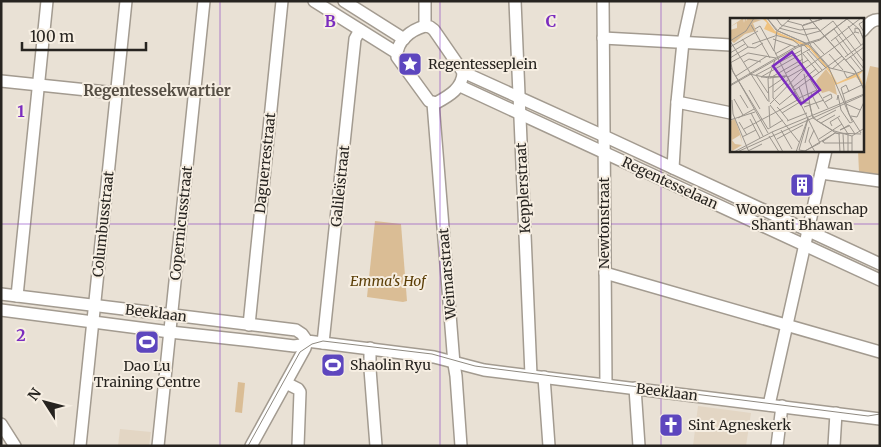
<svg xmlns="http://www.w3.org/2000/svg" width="881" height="447" font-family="Merriweather,serif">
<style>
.built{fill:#e3d6c4}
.green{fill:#dabd95}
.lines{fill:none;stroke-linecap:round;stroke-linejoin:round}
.minor-casing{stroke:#a39b90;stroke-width:14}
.minor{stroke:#fff;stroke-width:11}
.tram{stroke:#8e8980;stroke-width:1}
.grid{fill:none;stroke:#7b2cbf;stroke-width:1;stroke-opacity:0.55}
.labels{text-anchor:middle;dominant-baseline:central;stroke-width:4;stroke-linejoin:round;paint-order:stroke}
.poi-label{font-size:14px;fill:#272420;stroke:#f6eee2;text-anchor:start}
.street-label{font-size:14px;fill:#272420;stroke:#f6eee2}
.park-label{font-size:14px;font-style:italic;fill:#5b3e07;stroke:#f6eee2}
.neighbourhood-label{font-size:15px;font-weight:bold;fill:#554e44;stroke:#f6eee2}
.inset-road{fill:none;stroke:#9b958d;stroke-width:1}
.view{fill:#7b2cbf;fill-opacity:0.15;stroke:#7b2cbf;stroke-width:2.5}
.inset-edge{fill:none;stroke:#272420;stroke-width:2.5}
.grid-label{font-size:16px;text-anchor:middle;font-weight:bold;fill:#7b2cbf;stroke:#f6eee2;stroke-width:4;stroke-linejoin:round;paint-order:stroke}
</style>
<rect width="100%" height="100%" fill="#e9e1d5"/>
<g class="built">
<polygon points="698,406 751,413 746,446 693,446"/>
<polygon points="120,429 151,432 149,446 118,446"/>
</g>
<g class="green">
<polygon points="870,66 880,68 880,175 859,172 858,150 862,150 862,99"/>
<polygon points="375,221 401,224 407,301 403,302 367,297"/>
<polygon points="238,382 245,383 242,413 235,412"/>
</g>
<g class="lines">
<g class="minor-casing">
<g id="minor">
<polyline points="314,1 397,53"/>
<polyline points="344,1 404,39"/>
<polyline points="425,1 425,26"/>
<polyline points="515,1 531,375"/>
<polyline points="603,1 606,385"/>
<path d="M425,26L430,27L434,30L463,72C463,88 449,96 436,103L429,101L397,57C396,41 411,30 425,26Z"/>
<path d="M862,31C867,26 872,18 880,20"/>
<polyline points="603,38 731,45"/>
<polyline points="463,72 604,136 880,264"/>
<polyline points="1,81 116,93"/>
<polyline points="460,86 880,280"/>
<polyline points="677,102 731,113"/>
<polyline points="433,103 454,364 456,376 461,446"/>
<polyline points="673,168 677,102 683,42 692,1"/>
<polyline points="821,173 880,181"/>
<polyline points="605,273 880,352"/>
<polyline points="1,294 296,330 302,334 307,341 434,357 484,370 880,419"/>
<polyline points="17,296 47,1"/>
<polyline points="1,310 170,332 253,341 294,346 301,345 307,341"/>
<polyline points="249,325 282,1"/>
<polyline points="323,343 355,39 360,30"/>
<polyline points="370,348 370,369 376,446"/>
<polyline points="544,377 549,446"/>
<polyline points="286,383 298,389 300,392 298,446"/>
<polyline points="635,388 639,446"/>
<polyline points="769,405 826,150"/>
<polyline points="1,424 15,446"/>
<polyline points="80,446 126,1"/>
<polyline points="158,446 204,1"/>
<polyline points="251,446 305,348 307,341"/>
<polyline points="777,446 782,406"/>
<polyline points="834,446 836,413"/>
</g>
</g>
<use href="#minor" class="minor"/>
<polyline class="tram" points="248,446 300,352 312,344 323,341 432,354 475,366 497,369 868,416 880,414"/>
</g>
<path class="grid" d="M220,1V446M440,1V446M661,1V446M1,224H880"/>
<defs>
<g id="sight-square" transform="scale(1.25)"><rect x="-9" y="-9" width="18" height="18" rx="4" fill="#5d46be" stroke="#f6eee2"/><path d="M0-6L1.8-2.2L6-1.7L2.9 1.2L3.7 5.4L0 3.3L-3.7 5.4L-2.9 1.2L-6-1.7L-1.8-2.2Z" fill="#fff"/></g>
<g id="building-square" transform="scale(1.25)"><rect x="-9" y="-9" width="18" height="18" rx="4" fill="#5d46be" stroke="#f6eee2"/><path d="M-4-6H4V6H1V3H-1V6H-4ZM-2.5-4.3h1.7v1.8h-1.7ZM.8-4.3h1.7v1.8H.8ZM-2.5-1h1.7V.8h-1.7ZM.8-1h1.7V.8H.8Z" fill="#fff"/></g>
<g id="stadium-square" transform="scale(1.25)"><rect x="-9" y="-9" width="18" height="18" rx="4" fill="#5d46be" stroke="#f6eee2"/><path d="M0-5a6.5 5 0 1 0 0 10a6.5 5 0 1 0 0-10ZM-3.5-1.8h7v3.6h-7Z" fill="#fff"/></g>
<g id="church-square" transform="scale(1.25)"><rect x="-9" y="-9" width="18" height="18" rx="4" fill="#5d46be" stroke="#f6eee2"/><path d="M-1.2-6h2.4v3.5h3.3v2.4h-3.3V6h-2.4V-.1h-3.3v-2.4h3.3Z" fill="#fff"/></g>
</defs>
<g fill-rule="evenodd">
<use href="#sight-square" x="410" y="64"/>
<use href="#building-square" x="802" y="185"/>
<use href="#stadium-square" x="147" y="342"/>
<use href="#stadium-square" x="333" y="365"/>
<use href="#church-square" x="671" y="425"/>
</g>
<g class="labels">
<g class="poi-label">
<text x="428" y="64">Regentesseplein</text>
<text x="802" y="209" text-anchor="middle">Woongemeenschap<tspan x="802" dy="16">Shanti Bhawan</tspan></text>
<text x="350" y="365">Shaolin Ryu</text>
<text x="147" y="366" text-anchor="middle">Dao Lu<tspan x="147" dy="16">Training Centre</tspan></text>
<text x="688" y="425">Sint Agneskerk</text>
</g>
<g class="street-label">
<text transform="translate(265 163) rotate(-84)">Daguerrestraat</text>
<text transform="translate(670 183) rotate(25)">Regentesselaan</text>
<text transform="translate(340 186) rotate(-84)">Galileïstraat</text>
<text transform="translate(523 188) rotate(-93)">Kepplerstraat</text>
<text transform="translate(181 223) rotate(-84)">Copernicusstraat</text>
<text transform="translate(604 223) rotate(-90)">Newtonstraat</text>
<text transform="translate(103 224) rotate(-84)">Columbusstraat</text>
<text transform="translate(447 274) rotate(-95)">Weimarstraat</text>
<text transform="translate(156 313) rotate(7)">Beeklaan</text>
<text transform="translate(667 392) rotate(7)">Beeklaan</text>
</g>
<g class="park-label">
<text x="388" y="281">Emma's Hof</text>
</g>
<g class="neighbourhood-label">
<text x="157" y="90">Regentessekwartier</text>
</g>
</g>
<g transform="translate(730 18)">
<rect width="134" height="134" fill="#e9e1d5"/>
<path d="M13,0L14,5L15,0L17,3V0L31,2L23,5L26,13L15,16L4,25L0,22V12L7,10V5L0,9ZM96,51L104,62L107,77L99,73L92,75L86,63ZM5,101L11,118L12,125L10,117L2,122L5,126L12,127L2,133L0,103Z" fill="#dabd95"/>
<path d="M32,0H35L45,13L80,28L100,52L107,65L134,52L129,57L134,68L126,59L105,67L100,55L79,30L34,11L37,5Z" fill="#efc280"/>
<path class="inset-road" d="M37,0L46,12L75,25M37,0L48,13L78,26L99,50L122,103M46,0L51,7L70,12L87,10M61,0L47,13L44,32L90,125M79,0L125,53L134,72M79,0L125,53L134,71M57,3L72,7M103,3L134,44M134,3L129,6L134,14M21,7L40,40M72,7L81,28L100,50L125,56L134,52M73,7L92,1M72,8L92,1M118,8L131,27M49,10L75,17L90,13L103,3M25,11L30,8L44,33M104,11L134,51M129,15L125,14V10L129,11L134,22M45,17L63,22L69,27M105,19L118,37M12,21L18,29L25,30L33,25M43,21L66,29M0,23L38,83M0,23L16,13L24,0M101,23L131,0M83,24L94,36M22,26L45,18M71,27L73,53M74,27L96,50M0,29L28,13M77,34L92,52M0,35L15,26M18,35L46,40M45,36L61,27M73,36L89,55M99,36L113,52M120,38L132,53M115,39L134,25M0,40L18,29M0,42L3,54L38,111L53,102M116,42L134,29M14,44L19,41L31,44M50,44L72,32M0,45L18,35M0,48L38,115M102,51L114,41M114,54L117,60L125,56M56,55L78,42M19,56L39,60L57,58L72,85H79L83,100L106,115L131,116M74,56L82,97L87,103M6,58L37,38M31,59L80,31M31,59L57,58M58,59L72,51M40,60L73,41M43,60V80L50,87M80,61L98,90M0,67L67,28L90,21L117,1L129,11L134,22M0,68L68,29L90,22L118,0M63,69L86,51M69,69L75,85M39,70L55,59M19,72L30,91M65,72L112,38M44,74L59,61M119,74L116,67L111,70L119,96L131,115M38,75L26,57L43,48M81,75L89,91M113,76L132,67M10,77L18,90M69,80L87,72M93,80L101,76L102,80L95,84M4,81L13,97M2,82L3,96L19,134M107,82L108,77L111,92L120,105L124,103M39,84L38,61L45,42M40,86L72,53L125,14M116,86L130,92M40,87L69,124M49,87L65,74M39,88L40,109M47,89L50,92L69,81M74,89L94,82M21,95L33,118M52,95L70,84M121,98L127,99L134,84M8,100L24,91M108,100L118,116V134M20,101L30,120M0,102L25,94M86,102L102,112M87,102L106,92M57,103L77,95M9,104L17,117M91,105L105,97M102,108L100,104L110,98M119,108L110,112L119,107L125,116M14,111L50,92L58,102M51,112L62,131M84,112L79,123L85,134M101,112L122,118L133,111M42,114L53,134M109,116L110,134M113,116L114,134M39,118L49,134M12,119L26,112M47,121L73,107M89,121L112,106M93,122L94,125H122M92,124L105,115M75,125L79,109M69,132L78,101M69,132L75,133L90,125M18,133L32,126M4,134L42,114L134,76M7,134L134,77M65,134L75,133L105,115L110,116M66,134L78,100M122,134V118"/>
<path class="view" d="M62,34L90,72L71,86L43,48Z"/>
<rect width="134" height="134" class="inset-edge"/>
</g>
<g class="grid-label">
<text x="330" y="27">B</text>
<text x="551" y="27">C</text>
<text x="21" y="117">1</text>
<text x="21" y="341">2</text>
</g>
<rect width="881" height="447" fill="none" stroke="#272420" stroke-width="5"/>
<g transform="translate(45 402) rotate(306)" stroke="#f6eee2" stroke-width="4" paint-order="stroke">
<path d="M0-4L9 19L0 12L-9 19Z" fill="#272420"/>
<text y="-8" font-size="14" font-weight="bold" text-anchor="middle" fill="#272420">N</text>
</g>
<path d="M22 42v8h124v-8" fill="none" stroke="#272420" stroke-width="2.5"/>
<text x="30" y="42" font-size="15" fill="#272420" stroke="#f6eee2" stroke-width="4" paint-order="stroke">100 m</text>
</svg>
